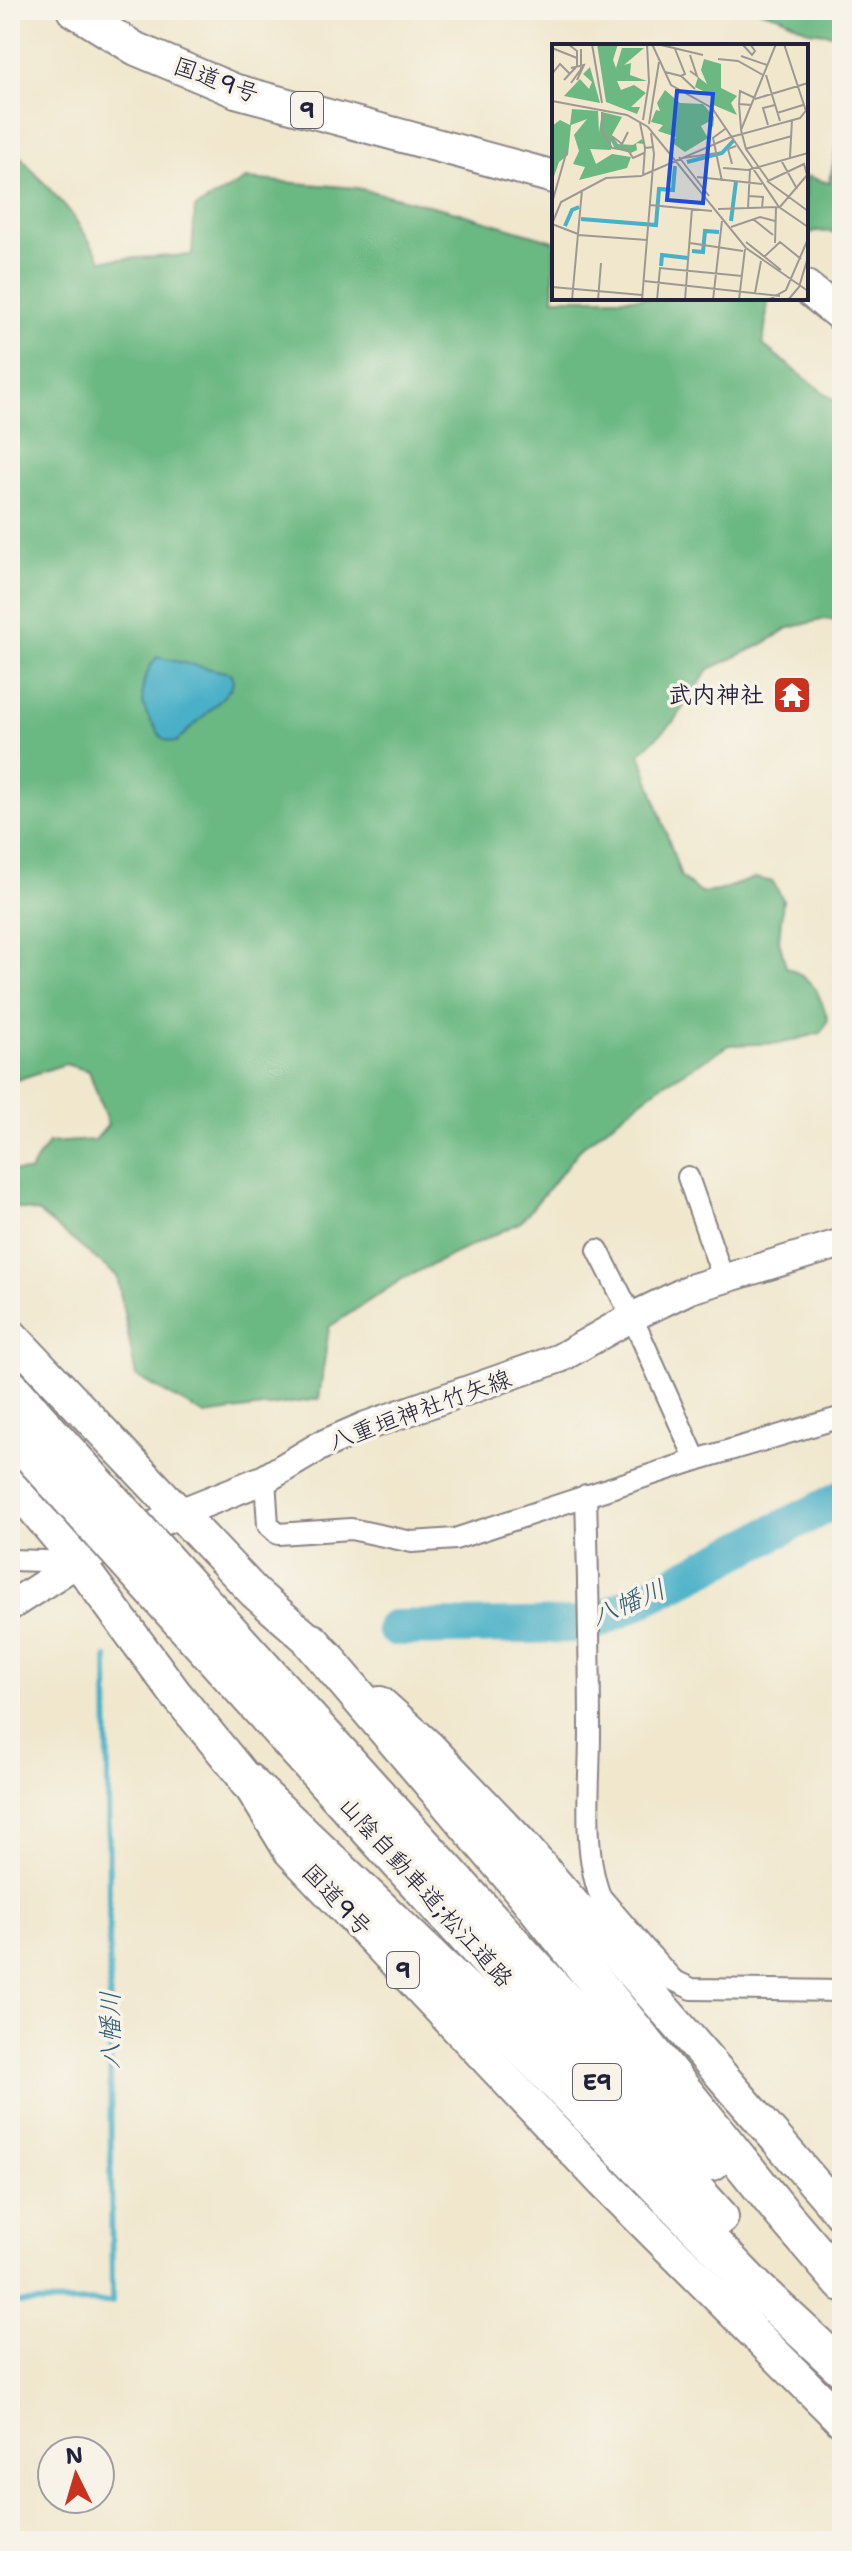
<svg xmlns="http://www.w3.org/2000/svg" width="852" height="2551" font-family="'Shantell Sans','Klee One',sans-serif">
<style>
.forest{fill:#6bb882;stroke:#466d5e;stroke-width:2}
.water{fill:#48b0c7;stroke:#356981;stroke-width:2}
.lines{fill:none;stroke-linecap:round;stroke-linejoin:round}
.stream{stroke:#48b0c7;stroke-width:6}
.river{stroke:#48b0c7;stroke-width:36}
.minor-casing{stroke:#898484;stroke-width:24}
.secondary-casing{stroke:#898484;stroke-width:32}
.trunk-casing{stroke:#898484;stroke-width:36}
.motorway-casing{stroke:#898484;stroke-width:40}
.minor{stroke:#fff;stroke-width:20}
.secondary{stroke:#fff;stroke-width:28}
.trunk{stroke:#fff;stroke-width:32}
.motorway{stroke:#fff;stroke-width:36}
.motorway-bridge-casing{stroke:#898484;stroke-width:40;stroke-linecap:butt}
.motorway-bridge{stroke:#fff;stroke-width:36}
.labels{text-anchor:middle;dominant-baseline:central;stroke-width:7;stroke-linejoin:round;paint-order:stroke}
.shield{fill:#f7f3e8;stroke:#62616f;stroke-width:2}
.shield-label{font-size:22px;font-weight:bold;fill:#22223b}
.street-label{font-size:24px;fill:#22223b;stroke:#f7f3e8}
.poi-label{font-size:24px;font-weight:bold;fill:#22223b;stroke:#f7f3e8;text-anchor:end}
.water-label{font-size:26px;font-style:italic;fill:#315b73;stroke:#f7f3e8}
.inset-river{fill:none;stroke:#48b0c7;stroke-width:4}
.inset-road{fill:none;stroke:#9e9893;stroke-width:2}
.view{fill:#1d4ed8;fill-opacity:0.15;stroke:#1d4ed8;stroke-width:4}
.inset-edge{fill:none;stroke:#22223b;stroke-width:4}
</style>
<rect width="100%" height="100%" fill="#f7f3e8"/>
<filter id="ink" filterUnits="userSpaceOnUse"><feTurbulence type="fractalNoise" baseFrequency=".0125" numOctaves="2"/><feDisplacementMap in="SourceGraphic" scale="16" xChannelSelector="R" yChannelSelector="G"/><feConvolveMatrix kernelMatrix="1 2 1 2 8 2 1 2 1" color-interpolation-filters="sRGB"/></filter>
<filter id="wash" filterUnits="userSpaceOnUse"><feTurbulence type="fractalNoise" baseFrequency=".006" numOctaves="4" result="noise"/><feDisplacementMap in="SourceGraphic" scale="32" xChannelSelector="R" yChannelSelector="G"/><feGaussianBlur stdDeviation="1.8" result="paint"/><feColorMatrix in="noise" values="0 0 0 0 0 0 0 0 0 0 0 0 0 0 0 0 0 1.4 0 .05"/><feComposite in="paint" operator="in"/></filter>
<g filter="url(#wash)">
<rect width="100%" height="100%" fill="#f0e7cd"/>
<g class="forest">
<polygon points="759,10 842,10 842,35 809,31 780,16"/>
<polygon points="842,137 842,233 815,231 806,237 806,176 829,183 838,141"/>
<path d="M10,145L71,213L102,260L192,255L195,208L246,179L357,188L449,210L554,241V298H760L768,302L763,345L842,407V622L825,619L789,628L763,644L709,669L673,722L640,753L681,877L700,893L718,891L755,878L773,882L783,900L779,940L786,967C814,980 819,991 828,1020L821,1033L782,1043L730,1045L657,1088L582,1147L521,1222L404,1278L329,1327L319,1399L205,1415L136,1376L117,1276L39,1213L10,1206V1170L29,1172L48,1143L95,1140L108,1125L89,1071L65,1064L10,1082Z"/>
</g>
<path class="water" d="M157,657L230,673C232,677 234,680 232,685C228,696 187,731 176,742C161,742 160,734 152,723C137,702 140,677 157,657Z"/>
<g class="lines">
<polyline class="stream" points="10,2303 112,2302 107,1657"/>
<polyline class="river" points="394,1628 583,1625 596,1622 842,1498"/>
</g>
</g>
<g filter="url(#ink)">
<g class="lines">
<g class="minor-casing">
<g id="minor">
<polyline points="688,1177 723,1278"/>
<polyline points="598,1250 632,1317 696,1460"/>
<polyline points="265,1479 268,1525 278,1534 351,1529 412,1542 455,1539 696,1460 842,1417"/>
<path d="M586,1495C588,1574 590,1653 590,1733C590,1783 582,1849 600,1896L647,1951L629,1967"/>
<polyline points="10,1560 78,1562"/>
<polyline points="647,1951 673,1980 692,1989 842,1991"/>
</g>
</g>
<g class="secondary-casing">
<polyline id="secondary" points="10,1606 78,1562 182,1512 265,1479 320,1446 366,1426 560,1358 632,1317 690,1289 842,1243"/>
</g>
<g class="trunk-casing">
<g id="trunk">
<polyline points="73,10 136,49 236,91 554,177"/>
<polyline points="806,287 842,316"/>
<polyline points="10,1334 255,1593 331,1659"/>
<polyline points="10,1480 78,1562 175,1693 247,1781 290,1851 603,2182 842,2421"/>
<polyline points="380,1703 430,1748 519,1841 842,2215"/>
</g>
</g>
<g class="motorway-casing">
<g id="motorway">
<polyline points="10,1387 33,1413"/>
<polyline points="312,1642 514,1880 782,2213 842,2283"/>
<polyline points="247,1781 478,2002 757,2289 842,2368"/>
<polyline points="376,1793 712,2162"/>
<polyline points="353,1812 720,2217"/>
</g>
</g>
<use href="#minor" class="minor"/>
<use href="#secondary" class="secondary"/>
<use href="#trunk" class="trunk"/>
<use href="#motorway" class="motorway"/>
<g class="motorway-bridge-casing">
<g id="motorway-bridge">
<polyline points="33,1413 376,1793"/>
<polyline points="11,1433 353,1812"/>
</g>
</g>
<use href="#motorway-bridge" class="motorway-bridge"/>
</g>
</g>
<defs>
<g id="temple-square" transform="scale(2)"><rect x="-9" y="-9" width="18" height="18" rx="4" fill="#c8321e" stroke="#f7f3e8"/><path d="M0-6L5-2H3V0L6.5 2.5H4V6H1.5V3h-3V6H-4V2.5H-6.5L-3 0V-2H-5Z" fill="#fff"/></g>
</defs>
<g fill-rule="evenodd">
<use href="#temple-square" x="792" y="695"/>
</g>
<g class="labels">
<g class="shield">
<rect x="291" y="92" width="32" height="36" rx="6"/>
<rect x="387" y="1952" width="32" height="36" rx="6"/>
<rect x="573" y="2064" width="48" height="36" rx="6"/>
</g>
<g class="shield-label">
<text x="307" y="110">9</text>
<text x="403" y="1970">9</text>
<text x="597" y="2082">E9</text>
</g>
<g class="street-label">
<text transform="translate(216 80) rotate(20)">国道9号</text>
<text transform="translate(420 1410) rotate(-20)">八重垣神社竹矢線</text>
<text transform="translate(426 1892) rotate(48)">山陰自動車道;松江道路</text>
<text transform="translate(337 1900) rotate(47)">国道9号</text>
</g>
<g class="poi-label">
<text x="764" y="695">武内神社</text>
</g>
<g class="water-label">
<text transform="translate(628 1602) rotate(-23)">八幡川</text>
<text transform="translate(109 2030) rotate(-90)">八幡川</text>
</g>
</g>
<g transform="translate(552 44)">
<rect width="256" height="256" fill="#f0e7cd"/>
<path d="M45,0H66L61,16L64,24L70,4H92L72,21L79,19L78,31L95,37H65L69,46L82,41L94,49L79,63H88L85,70L54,58ZM152,15L169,20V44L185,52L179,59L185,71L159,60L161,52L143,43L146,33L155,40L149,26ZM38,23L48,59L12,52L28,35L37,45L40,38L31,30ZM113,46L128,59L151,60L162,73L161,84L158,77L149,82L156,94L133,108L119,98L124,93L106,87L111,81L99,78L104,66L108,67L105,59ZM20,65L46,67L47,88L50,68L70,73L60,91L66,100L81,101L90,95L92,100L84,99L85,106L79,109L63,105L59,97V106L38,105L44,120L60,110L79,113L75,124L27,136L33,123L21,120L27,107L22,91L35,75L19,81L16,111L7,118L0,138V82L8,76L18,81Z" fill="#6bb882"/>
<path class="inset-river" d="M135,118L170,109L182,96M29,175L104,181L107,145L121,146L123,122M179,177L184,137M13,182L20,166L27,163M140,207L151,208L153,187L167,188M109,222L110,211L136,214"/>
<path class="inset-road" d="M40,0L50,59M100,0L119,41L160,64L227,163L256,183M105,0L151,11M232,0L254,67M191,1L200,11L203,7L198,0M0,4L25,14M123,5L133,30L129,32M189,12L215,21M166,15L186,17L211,31M19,24L32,21L25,36M138,27L145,32L138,11M113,28L129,32L143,45M0,30L8,20L18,30M214,31L228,77M12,36L25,22V7L16,0M19,39L29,25V5M203,55L256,39M0,57L75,71L96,83L194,204L256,247M187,60L189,85M200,61L187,60L188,47L203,54M50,68V87L60,104L76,106L81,114L92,109M225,69L251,61M91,76L97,38L95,0M88,79L93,104M97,80L107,18M216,81L211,64L223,61M59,97L61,93L70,100L76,88M193,105L240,92M127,113L157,152M238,113L240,76M131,114L165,109M229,116L245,145M180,120L176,105L184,102M171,124L196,126L256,109M91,132L93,104L102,103M145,133L210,140M216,136L194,105L189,86L224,0M170,137L161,94L173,85M215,137L256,167M216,137L252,120L255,131M197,152L211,153L210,164M0,159L15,106M98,161L160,167M196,164L198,126M166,165L228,163L256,130M201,175L221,191M0,180L26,190M0,180L9,158L54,134L89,132L179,93L248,74L256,64M179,183L208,173L223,177M26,191L95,196M194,198L229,226M138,199L191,207M223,199L224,164M212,213L228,198L249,215M92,237L228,252M0,243L90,251M203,249L209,217M20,256L30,146M46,256L49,219M90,256L102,110L99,89M105,256L108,224L190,232M133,256L140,164M161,256L170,177M187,256L193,205M216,256L234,246L256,195M236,256L247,243L256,213"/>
<path class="view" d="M125,47L161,50L151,159L115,156Z"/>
<rect width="256" height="256" class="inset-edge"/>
</g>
<rect width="852" height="2551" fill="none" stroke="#f7f3e8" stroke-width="40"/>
<g transform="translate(76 2475) rotate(355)"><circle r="38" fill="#f7f3e8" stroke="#a29fa3" stroke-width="2"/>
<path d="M0-6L14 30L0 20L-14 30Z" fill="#c8321e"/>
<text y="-12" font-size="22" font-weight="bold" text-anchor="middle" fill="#22223b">N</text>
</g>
</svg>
